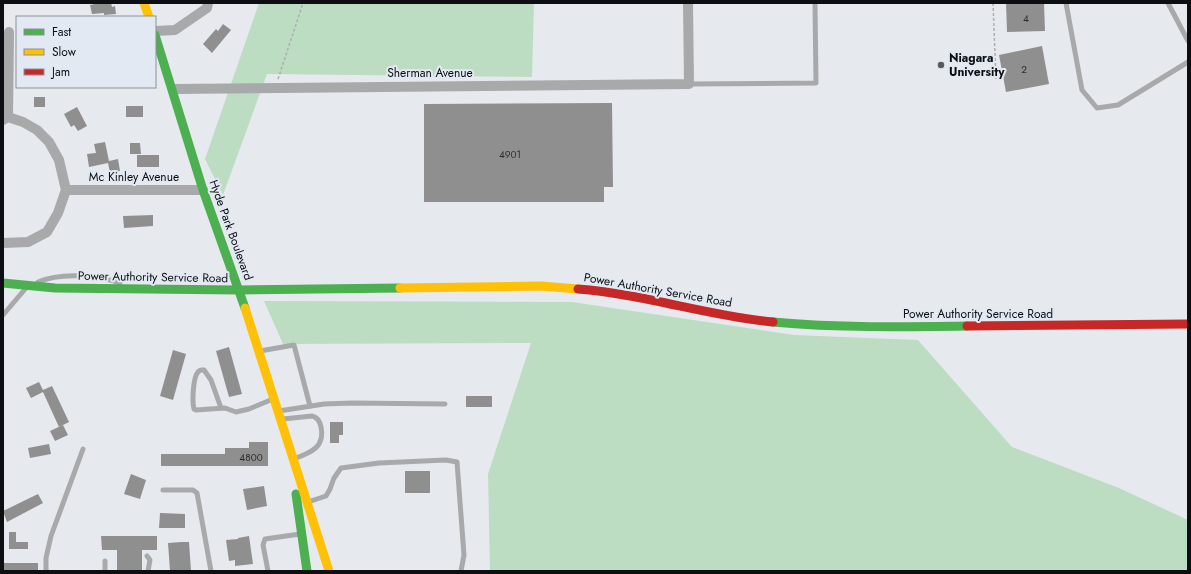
<svg xmlns="http://www.w3.org/2000/svg" width="1191" height="574" font-family="Jost,sans-serif">
<style>
.green{fill:#bcddc2}
.building{fill:#8f8f90}
.lines{fill:none;stroke-linecap:round;stroke-linejoin:round}
.path{stroke:#acaeb2;stroke-width:1.5;stroke-dasharray:3 2;stroke-linecap:butt}
.lane{stroke:#a8a9ab;stroke-width:5}
.street{stroke:#a8a9ab;stroke-width:10}
.fast{stroke:#4caf50;stroke-width:9}
.slow{stroke:#ffc107;stroke-width:9}
.jam{stroke:#c62828;stroke-width:9}
.poi-dot{fill:#585b5e;stroke:#e2e9f2;stroke-width:1.5}
.labels{text-anchor:middle;dominant-baseline:central;stroke-width:4;stroke-linejoin:round;paint-order:stroke}
.number-label{font-size:10px;fill:#2d2e31}
.poi-label{font-size:12px;font-weight:bold;fill:#0c0e11;stroke:#e2e9f2;text-anchor:start}
.street-label{font-size:12px;fill:#0c0e11;stroke:#e2e9f2}
</style>
<rect width="100%" height="100%" fill="#e6eaee"/>
<g class="green">
<polygon points="259,3 534,3 532,77 267,74 223,195 205,159"/>
<polygon points="264,301 572,302 794,335 918,340 1012,447 1119,488 1188,520 1188,571 490,571 488,474 531,343 283,344"/>
</g>
<g class="building">
<polygon points="100,3 111,3 112,7 115,6 116,14 104,15 104,13 92,14 90,5"/>
<polygon points="1006,3 1044,3 1045,31 1007,32"/>
<polygon points="223,24 231,30 212,53 203,44 216,29 218,31"/>
<polygon points="1042,46 1049,84 1006,92 999,55"/>
<rect x="34" y="97" width="11" height="10"/>
<polygon points="612,103 613,187 604,187 604,202 424,202 424,104"/>
<rect x="126" y="106" width="17" height="11"/>
<polygon points="77,107 87,126 78,131 74,125 71,127 64,114"/>
<polygon points="105,142 109,161 118,159 120,171 110,173 108,163 89,167 87,154 96,153 94,144"/>
<polygon points="130,143 140,143 141,154 130,154"/>
<rect x="137" y="155" width="22" height="12"/>
<polygon points="153,215 153,226 124,228 123,216"/>
<polygon points="229,347 242,394 229,397 216,351"/>
<polygon points="173,350 186,354 173,400 160,396"/>
<polygon points="39,382 43,390 52,386 69,422 59,427 43,392 31,398 26,388"/>
<rect x="466" y="396" width="26" height="11"/>
<polygon points="330,422 343,422 343,435 339,435 339,443 330,443"/>
<polygon points="63,425 68,435 55,441 50,431"/>
<polygon points="249,442 268,442 268,466 161,466 161,454 225,454 225,448 249,448"/>
<polygon points="49,444 51,454 30,458 28,448"/>
<rect x="405" y="471" width="25" height="22"/>
<polygon points="131,474 146,480 140,499 124,494"/>
<polygon points="264,486 267,506 247,510 243,489"/>
<polygon points="38,494 43,503 7,522 3,511"/>
<polygon points="160,513 185,514 185,528 159,528"/>
<polygon points="9,532 16,532 16,542 28,542 28,549 9,549"/>
<polygon points="101,536 157,536 157,550 142,550 142,571 117,571 117,550 102,550"/>
<polygon points="249,536 253,564 235,566 235,560 229,561 226,540 238,539 238,538"/>
<polygon points="181,542 189,542 191,571 170,571 168,543"/>
<rect x="4" y="563" width="34" height="8"/>
</g>
<g class="lines">
<g class="path">
<polyline points="993,3 996,79"/>
<polyline points="278,79 303,3"/>
</g>
<g class="lane">
<polyline points="1066,3 1082,90 1097,108 1118,105 1188,62"/>
<polyline points="1168,3 1188,41"/>
<polyline points="689,84 816,83 815,3"/>
<path d="M38,282C61,272 96,275 120,283"/>
<polyline points="3,315 26,288"/>
<polyline points="260,351 294,345 310,406"/>
<path d="M221,408L211,380L204,370C202,370 200,369 198,372C193,377 192,402 194,409L196,410L225,408L236,412L249,409L273,399"/>
<polyline points="279,411 324,404 352,403 445,404"/>
<path d="M283,419L312,416C322,418 324,435 319,444C314,452 303,455 294,459"/>
<polyline points="163,490 193,490 197,493 211,571"/>
<polyline points="308,502 326,496 330,489 334,478 341,468 379,463 446,460 457,462 464,555 461,571"/>
<polyline points="147,556 150,560 148,571"/>
<polyline points="46,571 46,558 51,536 83,449"/>
<polyline points="105,571 105,561"/>
<polyline points="268,571 263,545 265,539 300,534"/>
</g>
<g class="street">
<polyline points="155,31 175,30 207,8 208,3"/>
<polyline points="173,89 689,84 688,3"/>
<polyline points="8,117 9,32"/>
<polyline points="3,120 8,117 23,122 37,130 49,142 59,160 66,190 58,213 47,232 28,242 3,243"/>
<polyline points="66,190 203,190"/>
</g>
<g class="fast">
<polyline points="155,35 203,190 245,308"/>
<polyline points="3,283 55,288 239,290 400,288"/>
<path d="M773,322C838,328 903,327 967,326"/>
<polyline points="296,494 307,571"/>
</g>
<g class="slow">
<polyline points="144,3 149,17"/>
<polyline points="400,288 541,286 578,289"/>
<polyline points="245,308 329,571"/>
</g>
<g class="jam">
<path d="M578,289C644,294 708,316 773,322"/>
<polyline points="967,326 1188,324"/>
</g>
</g>
<circle class="poi-dot" cx="941" cy="65" r="4"/>
<g class="labels">
<g class="number-label">
<text x="1026" y="18">4</text>
<text x="1024" y="69">2</text>
<text x="510" y="154">4901</text>
<text x="251" y="457">4800</text>
</g>
<g class="poi-label">
<text x="949" y="58">Niagara<tspan x="949" dy="14">University</tspan></text>
</g>
<g class="street-label">
<text x="430" y="73">Sherman Avenue</text>
<text x="134" y="177">Mc Kinley Avenue</text>
<text transform="translate(231 230) rotate(70)">Hyde Park Boulevard</text>
<text transform="translate(153 277) rotate(1)">Power Authority Service Road</text>
<text transform="translate(658 290) rotate(10)">Power Authority Service Road</text>
<text x="978" y="314">Power Authority Service Road</text>
</g>
</g>
<rect width="1191" height="574" fill="none" stroke="#0c0e11" stroke-width="8"/>
<rect x="16" y="16" width="140" height="72" fill="#e2e9f2" stroke="#8c9198"/>
<rect x="24" y="29" width="20" height="6" fill="#4caf50" stroke="#8c9198"/>
<text x="52" y="36" font-size="12" fill="#0c0e11">Fast</text>
<rect x="24" y="49" width="20" height="6" fill="#ffc107" stroke="#8c9198"/>
<text x="52" y="56" font-size="12" fill="#0c0e11">Slow</text>
<rect x="24" y="69" width="20" height="6" fill="#c62828" stroke="#8c9198"/>
<text x="52" y="76" font-size="12" fill="#0c0e11">Jam</text>
</svg>
